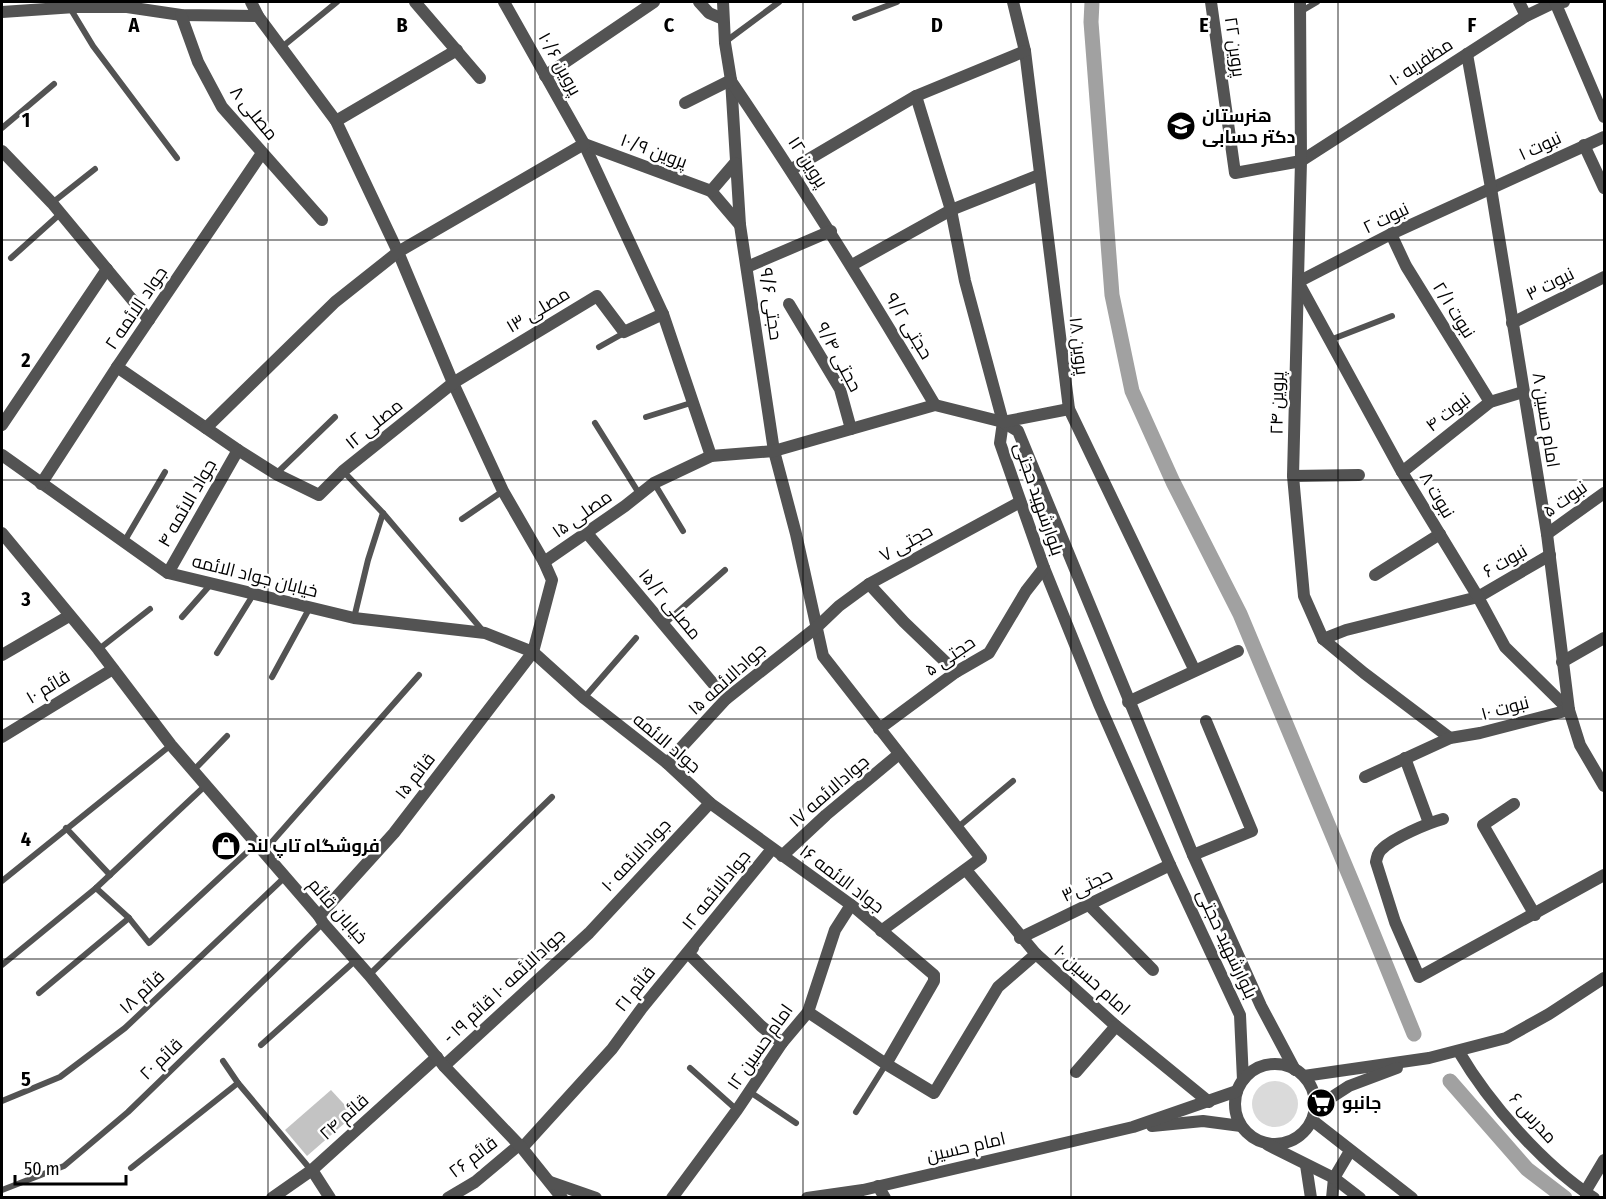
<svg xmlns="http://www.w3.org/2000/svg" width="1606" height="1199" font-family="'Fira Sans Condensed',Cairo,sans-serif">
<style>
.green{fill:#dadada}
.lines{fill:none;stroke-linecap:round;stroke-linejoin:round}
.canal{stroke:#a1a1a1;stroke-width:15}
.building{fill:#c3c3c3}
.service{stroke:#535353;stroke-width:6}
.minor{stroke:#535353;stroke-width:12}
.tertiary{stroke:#535353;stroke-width:12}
.grid{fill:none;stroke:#000;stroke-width:1.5;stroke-opacity:0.55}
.labels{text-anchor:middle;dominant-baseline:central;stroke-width:5;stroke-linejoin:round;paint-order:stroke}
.street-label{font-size:18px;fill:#000;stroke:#fff}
.poi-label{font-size:18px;font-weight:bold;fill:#000;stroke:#fff;text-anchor:start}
.grid-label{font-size:20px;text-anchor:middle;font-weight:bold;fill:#000;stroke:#fff;stroke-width:5;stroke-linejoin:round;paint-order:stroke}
</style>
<rect width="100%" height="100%" fill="#fff"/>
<circle class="green" cx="1275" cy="1104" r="23"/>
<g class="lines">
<g class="canal">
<polyline points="1092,2 1091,22 1112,295 1132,391 1173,482 1240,614 1355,889 1414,1034"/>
<polyline points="1450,1081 1527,1169 1565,1198"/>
</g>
</g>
<polygon class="building" points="331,1090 354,1115 307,1156 285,1130"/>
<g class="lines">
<g class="service">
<polyline points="70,8 93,46 177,158"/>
<polyline points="1300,12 1317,2"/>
<polyline points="855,18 897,2"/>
<polyline points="725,42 779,2"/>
<polyline points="282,47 337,2"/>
<polyline points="2,128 54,84"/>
<polyline points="52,203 95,169"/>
<polyline points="11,258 60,214"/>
<polyline points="1330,340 1392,316"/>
<polyline points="599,347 624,333"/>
<polyline points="646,417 694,402"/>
<polyline points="595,423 640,495"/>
<polyline points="343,471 383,513 483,631"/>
<polyline points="276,474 335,417"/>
<polyline points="654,483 683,531"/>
<polyline points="462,519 503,491"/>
<polyline points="124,542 165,472"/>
<polyline points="182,617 211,584"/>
<polyline points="354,618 368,560 383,513"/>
<polyline points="663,625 725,570"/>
<polyline points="99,649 150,609"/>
<polyline points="217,653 253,595"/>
<polyline points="272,677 309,609"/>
<polyline points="584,698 636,638"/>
<polyline points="193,771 227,736"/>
<polyline points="66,828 110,875"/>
<polyline points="957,828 1013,781"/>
<polyline points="263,852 419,675"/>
<polyline points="2,881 171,745"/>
<polyline points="96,888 129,918 149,943 256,844"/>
<polyline points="2,965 96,888 206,785"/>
<polyline points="369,975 552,797"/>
<polyline points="39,993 129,918"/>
<polyline points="261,1045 356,960"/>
<polyline points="223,1061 238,1083 311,1170"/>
<polyline points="690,1068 737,1110"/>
<polyline points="750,1092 796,1123"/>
<polyline points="2,1101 60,1077 125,1028 285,877"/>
<polyline points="856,1112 886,1064"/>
<polyline points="131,1168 238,1083"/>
<polyline points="2,1190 64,1166 128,1112 323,923"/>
</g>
<g class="minor">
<polyline points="251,2 258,16 336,121 398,252 453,383 503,491 544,562 552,580 533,652 394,833 319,916"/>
<polyline points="415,2 480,78"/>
<polyline points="504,2 584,144 663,314 711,456"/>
<polyline points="699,2 709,13 723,19"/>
<polyline points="723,2 725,43 731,80 740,225 774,451 796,534 823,656 981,858 881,931"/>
<polyline points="1013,2 1025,51 1069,409 1194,669"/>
<polyline points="1211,2 1235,173 1301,161 1526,16 1555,2 1564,2"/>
<polyline points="1300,2 1301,161 1293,476 1304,596 1323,639 1364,673 1450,738"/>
<polyline points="1519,2 1526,16"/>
<polyline points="1555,2 1604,117"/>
<polyline points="2,12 75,7 127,7 181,15 258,16"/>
<polyline points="181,15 198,62 222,107 322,220"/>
<polyline points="545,76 654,2"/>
<path d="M731,81C803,187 870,295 935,405"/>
<polyline points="916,96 951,210 965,281 1003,422 1000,443 1044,568 1099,704 1170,865 1240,1015 1243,1080"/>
<polyline points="685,103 731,80"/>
<polyline points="336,121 457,50"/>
<polyline points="584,144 711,191"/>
<polyline points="1584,145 1604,188"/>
<polyline points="2,151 52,203 149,320"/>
<polyline points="792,169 916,96 1025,51"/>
<polyline points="711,191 740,225"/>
<polyline points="711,191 735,163"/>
<polyline points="1391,234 1406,266 1490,402"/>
<polyline points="852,265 951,210 1039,175"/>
<polyline points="747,267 831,231"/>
<polyline points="789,304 840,389 851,429"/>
<polyline points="1512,323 1604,277"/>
<polyline points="117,367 238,450 276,474 319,495 343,471 453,383 597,296 624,332 663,314"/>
<polyline points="1003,422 1018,431 1193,855 1261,1006 1295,1070"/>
<polyline points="2,425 107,269"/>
<polyline points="206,428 335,302 398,252 584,144"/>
<polyline points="2,455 168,573 354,618 485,633 533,652 584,698 667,763 710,803 854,907 934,975 934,981 886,1064"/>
<polyline points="1402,472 1490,402 1523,392"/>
<polyline points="1293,476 1359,475"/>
<polyline points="41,484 117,367 262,153"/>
<polyline points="586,532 726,699"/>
<polyline points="1547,534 1604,493"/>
<polyline points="544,562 625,506 654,483 711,456 774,451 935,405 1003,422 1069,409"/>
<polyline points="168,573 238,450"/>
<polyline points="1375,575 1440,534"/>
<polyline points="869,584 904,622 956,672"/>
<polyline points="1323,639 1346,630 1478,597 1550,555"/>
<polyline points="2,655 69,616"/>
<polyline points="1562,662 1604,638"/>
<polyline points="1128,702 1238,651"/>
<polyline points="1569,710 1505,647 1478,597 1402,472 1298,282 1391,234 1604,137"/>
<polyline points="879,729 956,672 989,653 1026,591 1044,568"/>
<polyline points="2,737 113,669"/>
<polyline points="1405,758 1429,823"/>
<polyline points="667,763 726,699 817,627 839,606 869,584 1020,502"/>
<polyline points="1365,777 1450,738 1480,733 1569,710"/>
<polyline points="1514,804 1483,825 1535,915"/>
<path d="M1443,819C1428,823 1393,838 1382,849C1378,852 1377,857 1376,862L1395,922L1419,977L1604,875"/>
<polyline points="1193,855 1252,831 1206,721"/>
<polyline points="782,856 826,815 899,754"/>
<polyline points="966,870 1036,954 1116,1026 1209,1102"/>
<polyline points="1088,904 1153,970"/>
<polyline points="1020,938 1170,865"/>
<polyline points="693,948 688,953 761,1026 782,1043"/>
<polyline points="808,1012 886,1064 934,1093 998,987 1036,954"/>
<path d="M1459,1052C1489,1103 1543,1165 1594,1198"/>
<polyline points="444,1066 589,933 710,803"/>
<polyline points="1076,1072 1116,1026"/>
<polyline points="522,1148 612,1049 642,1008 772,849"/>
<polyline points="1306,1165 1311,1198"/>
<polyline points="312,1170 330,1198"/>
<polyline points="878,1186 885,1198"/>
<polyline points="1585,1192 1604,1160"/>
<polyline points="272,1198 312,1170 437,1057"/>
<polyline points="448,1198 475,1182 519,1145"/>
<polyline points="672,1198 737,1110 782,1043 808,1012 835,930 851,905"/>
<polyline points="1332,1198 1334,1178"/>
</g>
<g class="tertiary">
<polyline points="1467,54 1491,188 1547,534 1569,710 1580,745 1604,786"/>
<polyline points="2,533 98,649 171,745 319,916 323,923 369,975 444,1066 522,1148 562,1198"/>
<circle cx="1275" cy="1104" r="40"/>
<polyline points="1304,1076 1429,1058 1506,1038 1549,1014 1604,978"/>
<polyline points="1315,1108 1349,1086 1397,1068"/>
<polyline points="1312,1120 1412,1198"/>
<polyline points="1152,1126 1203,1121 1241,1126"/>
<polyline points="1268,1145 1334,1178 1360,1198"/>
<polyline points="1334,1178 1350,1151"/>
<polyline points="550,1182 596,1198"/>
<polyline points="807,1198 863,1190 1133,1127 1237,1091"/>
</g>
</g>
<path class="grid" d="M268,2V1198M535,2V1198M803,2V1198M1071,2V1198M1338,2V1198M2,240H1604M2,480H1604M2,719H1604M2,959H1604"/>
<defs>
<g id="school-disc" transform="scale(1.5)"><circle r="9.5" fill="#000" stroke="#fff"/><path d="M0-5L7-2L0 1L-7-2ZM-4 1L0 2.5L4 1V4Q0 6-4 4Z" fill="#fff"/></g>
<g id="shop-disc" transform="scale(1.5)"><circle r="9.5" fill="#000" stroke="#fff"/><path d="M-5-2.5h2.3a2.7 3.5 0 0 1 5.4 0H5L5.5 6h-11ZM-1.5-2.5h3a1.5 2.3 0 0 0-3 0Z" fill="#fff"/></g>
<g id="supermarket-disc" transform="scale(1.5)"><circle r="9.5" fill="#000" stroke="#fff"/><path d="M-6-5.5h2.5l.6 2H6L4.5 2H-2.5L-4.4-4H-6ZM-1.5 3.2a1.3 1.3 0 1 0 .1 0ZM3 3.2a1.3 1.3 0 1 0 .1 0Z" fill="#fff"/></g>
</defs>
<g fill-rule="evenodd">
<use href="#school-disc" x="1181" y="126"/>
<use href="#shop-disc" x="226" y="846"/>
<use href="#supermarket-disc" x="1321" y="1103"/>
</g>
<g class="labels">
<g class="street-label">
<text transform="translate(1235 47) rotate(82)">پروین ۲۲</text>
<text transform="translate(1421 62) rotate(-33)">مظفریه ۱۰</text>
<text transform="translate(560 64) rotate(61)">پروین ۱۰/۶</text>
<text transform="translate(254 113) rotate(51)">مصلی ۸</text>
<text transform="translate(1540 146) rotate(-25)">نبوت ۱</text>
<text transform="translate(654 151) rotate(20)">پروین ۱۰/۹</text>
<text transform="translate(808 162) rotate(57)">پروین ۱۲</text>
<text transform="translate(1386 218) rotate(-26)">نبوت ۲</text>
<text transform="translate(1550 284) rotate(-27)">نبوت ۳</text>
<text transform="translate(771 304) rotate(82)">حجتی ۹/۶</text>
<text transform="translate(136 308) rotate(-56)">جواد الائمه ۲</text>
<text transform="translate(538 310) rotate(-31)">مصلی ۱۳</text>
<text transform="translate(1454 310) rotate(58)">نبوت ۲/۱</text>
<text transform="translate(909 326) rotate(59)">حجتی ۹/۲</text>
<text transform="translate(1079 346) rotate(83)">پروین ۱۸</text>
<text transform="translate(839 357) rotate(62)">حجتی ۹/۴</text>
<text transform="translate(1277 403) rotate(-89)">پروین ۲۴</text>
<text transform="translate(1448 412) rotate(-38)">نبوت ۴</text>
<text transform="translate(1546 420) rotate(81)">امام حسین ۸</text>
<text transform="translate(374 424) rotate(-39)">مصلی ۱۲</text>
<text transform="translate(1437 495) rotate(59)">نبوت ۸</text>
<text transform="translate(1039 499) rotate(71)">بلوارشهید حجتی</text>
<text transform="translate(1565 499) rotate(-35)">نبوت ۵</text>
<text transform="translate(187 503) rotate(-60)">جواد الائمه ۴</text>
<text transform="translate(582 514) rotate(-35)">مصلی ۱۵</text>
<text transform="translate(906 543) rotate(-29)">حجتی ۷</text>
<text transform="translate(1505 561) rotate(-30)">نبوت ۶</text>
<text transform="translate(255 576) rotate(14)">خیابان جواد الائمه</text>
<text transform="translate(670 604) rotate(50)">مصلی ۱۵/۲</text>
<text transform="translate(950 656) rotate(-34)">حجتی ۵</text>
<text transform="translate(727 679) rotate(-42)">جوادالائمه ۱۵</text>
<text transform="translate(48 687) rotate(-31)">قائم ۱۰</text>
<text transform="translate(1505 708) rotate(-15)">نبوت ۱۰</text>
<text transform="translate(667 743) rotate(40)">جواد الائمه</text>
<text transform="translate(415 776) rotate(-52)">قائم ۱۵</text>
<text transform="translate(829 791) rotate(-41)">جوادالائمه ۱۷</text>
<text transform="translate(636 855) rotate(-47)">جوادالائمه ۱۰</text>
<text transform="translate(842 879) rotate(37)">جواد الائمه ۱۶</text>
<text transform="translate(1087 885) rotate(-26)">حجتی۳</text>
<text transform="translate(716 890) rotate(-51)">جوادالائمه ۱۲</text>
<text transform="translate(338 911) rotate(49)">خیابان قائم</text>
<text transform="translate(1227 944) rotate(65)">بلوارشهید حجتی</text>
<text transform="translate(1092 980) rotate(42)">۱۰ امام حسین</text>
<text transform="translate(504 986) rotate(-43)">- جوادالائمه ۱۰ قائم ۱۹</text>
<text transform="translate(635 989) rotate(-51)">قائم ۲۱</text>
<text transform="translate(142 992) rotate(-43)">قائم ۱۸</text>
<text transform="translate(760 1047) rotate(-55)">امام حسین ۱۲</text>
<text transform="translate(161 1059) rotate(-44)">قائم ۲۰</text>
<text transform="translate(344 1117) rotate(-42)">قائم ۲۴</text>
<text transform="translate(1533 1118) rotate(48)">مدرس ۶</text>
<text transform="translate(966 1147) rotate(-13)">امام حسین</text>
<text transform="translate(473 1157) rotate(-37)">قائم ۲۶</text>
</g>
<g class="poi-label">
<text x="1202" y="116">هنرستان<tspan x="1202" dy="21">دکتر حسابی</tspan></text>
<text x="247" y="846">فروشگاه تاپ لند</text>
<text x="1342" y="1103">جانبو</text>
</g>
</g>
<g class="grid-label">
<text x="134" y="32">A</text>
<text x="402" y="32">B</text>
<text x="669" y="32">C</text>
<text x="937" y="32">D</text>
<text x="1204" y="32">E</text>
<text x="1472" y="32">F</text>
<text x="26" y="127">1</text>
<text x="26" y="367">2</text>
<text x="26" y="606">3</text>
<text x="26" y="846">4</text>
<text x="26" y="1086">5</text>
</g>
<rect width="1606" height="1199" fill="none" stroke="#000000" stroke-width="6"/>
<path d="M15 1175v9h111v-9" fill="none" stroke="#000000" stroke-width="3"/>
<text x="24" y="1175" font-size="18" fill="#000000" stroke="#ffffff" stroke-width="4.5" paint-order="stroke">50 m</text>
</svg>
